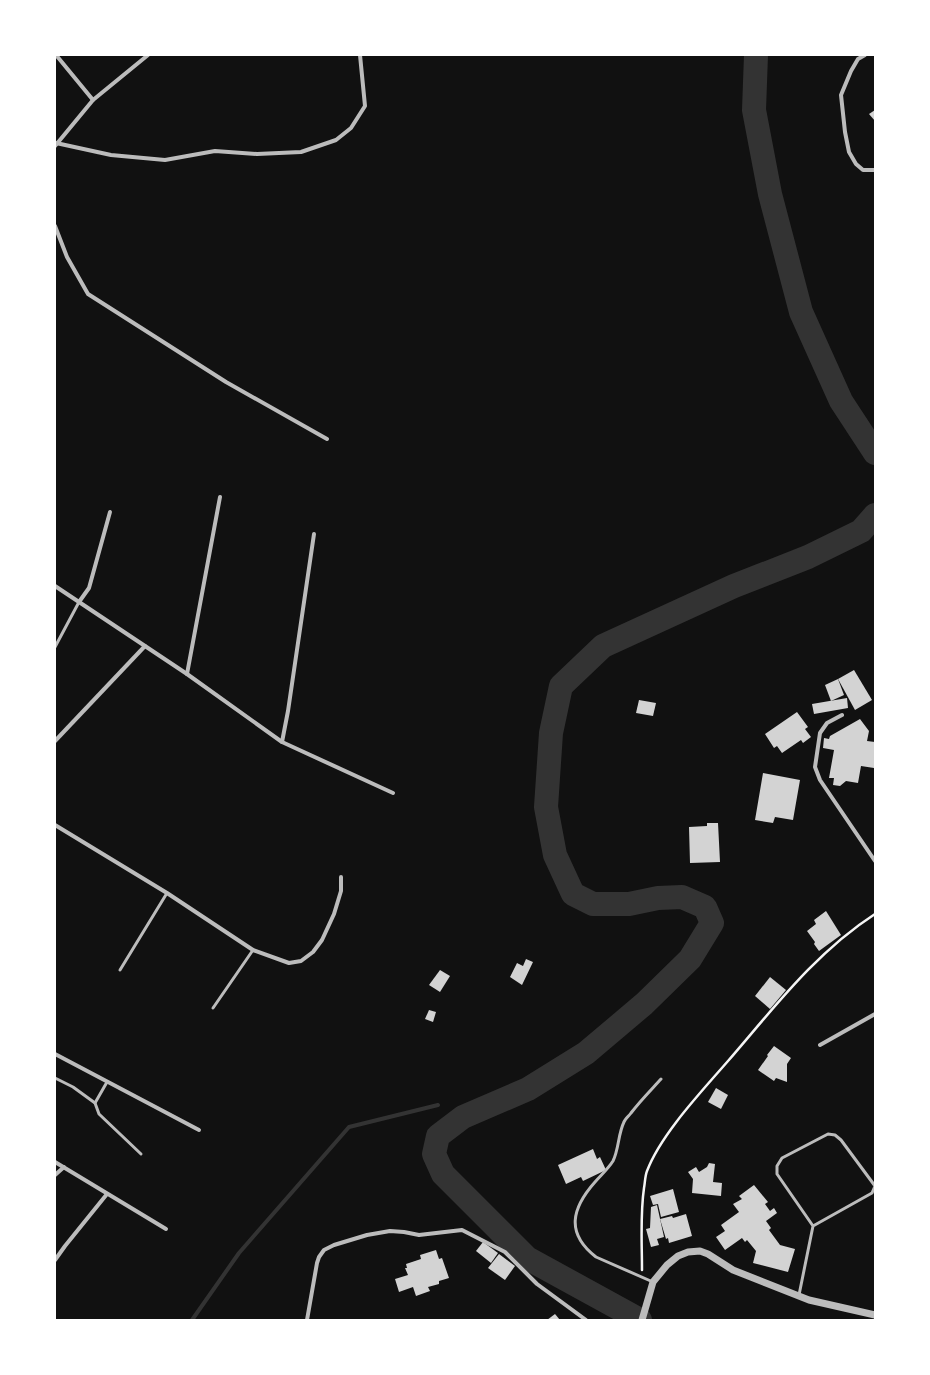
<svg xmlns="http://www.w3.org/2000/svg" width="930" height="1375" font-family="'Fira Sans',sans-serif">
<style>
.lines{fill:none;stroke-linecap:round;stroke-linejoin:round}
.stream{stroke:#333;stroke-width:4}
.river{stroke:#333;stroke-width:24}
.building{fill:#d3d3d3}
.path{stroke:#f5f5f5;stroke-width:2.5}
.service{stroke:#bcbcbc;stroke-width:3}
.minor{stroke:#bcbcbc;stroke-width:4}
.tertiary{stroke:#bcbcbc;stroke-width:7}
</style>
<rect width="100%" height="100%" fill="#111"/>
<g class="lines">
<polyline class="stream" points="192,1320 239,1253 349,1127 438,1105"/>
<g class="river">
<polyline points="756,55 754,110 770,194 801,312 841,401 875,453"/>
<polyline points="640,1320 527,1258 443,1174 434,1154 438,1136 463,1117 528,1089 586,1053 644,1004 690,959 712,923 705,907 682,897 658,898 629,904 593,904 573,894 555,855 546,807 551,733 561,686 603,646 734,586 808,557 861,531 875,515"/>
</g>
</g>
<g class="building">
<polygon points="875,110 875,121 869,114"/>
<polygon points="854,670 872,700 855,710 838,679"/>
<polygon points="838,679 844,695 831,701 825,685"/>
<polygon points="847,698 848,708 814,714 812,704"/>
<polygon points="639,700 656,703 653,716 636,713"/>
<polygon points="797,712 808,727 805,729 811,737 803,743 801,740 782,753 777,746 774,748 765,734"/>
<polygon points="860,719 869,731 867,741 875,742 874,768 861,766 858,783 846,781 840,786 833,785 834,778 829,778 834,750 823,748 824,738 829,739 830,736"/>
<polygon points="763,773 800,780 793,820 775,817 773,823 755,820"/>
<polygon points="707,823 718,823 720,862 690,863 689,827 707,826"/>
<polygon points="826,911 841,935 819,951 814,944 815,942 807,931 816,924 814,920"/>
<polygon points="526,959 533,962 522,985 510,977 517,963 523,966"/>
<polygon points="440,970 450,976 440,992 429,985"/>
<polygon points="770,977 786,990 770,1009 755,996"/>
<polygon points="429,1010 436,1012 433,1022 425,1019"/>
<polygon points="774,1046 791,1058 787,1064 787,1082 776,1078 774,1081 758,1070 768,1056 767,1055"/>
<polygon points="716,1088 728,1095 721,1109 708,1102"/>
<polygon points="593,1149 597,1159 600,1157 606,1170 583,1181 581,1177 566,1184 558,1165"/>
<polygon points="709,1163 715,1164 713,1182 722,1183 721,1196 692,1193 693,1179 688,1172 696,1167 699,1172 707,1167"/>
<polygon points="754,1185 768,1202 765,1204 770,1211 774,1208 777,1213 766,1221 771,1228 769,1230 780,1245 795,1249 788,1272 753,1263 756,1251 747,1240 745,1242 742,1238 725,1250 716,1237 725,1231 721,1225 739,1212 733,1204 742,1199 739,1196"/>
<polygon points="673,1189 679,1212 661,1217 658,1204 653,1205 650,1196"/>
<polygon points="657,1205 664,1237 657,1239 659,1245 651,1247 646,1229 650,1228 651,1207"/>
<polygon points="686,1214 692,1236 669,1243 668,1238 666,1239 660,1219 672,1216 673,1218"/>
<polygon points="483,1242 498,1253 491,1263 476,1251"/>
<polygon points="436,1250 439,1259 442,1258 449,1278 439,1281 439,1284 428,1287 430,1291 416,1296 413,1287 399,1292 395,1279 408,1275 405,1268 407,1268 406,1264 421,1259 420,1255"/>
<polygon points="499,1254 515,1266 505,1280 488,1268"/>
<polygon points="555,1314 560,1320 547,1320"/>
</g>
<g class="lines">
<path class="path" d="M642,1270C642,1243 640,1215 644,1188C645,1183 645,1176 647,1171C661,1134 702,1091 728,1061C773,1009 816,952 875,914"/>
<g class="service">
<polyline points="55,647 79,602"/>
<polyline points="120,970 167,893"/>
<polyline points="213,1008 253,950"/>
<polyline points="55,1078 73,1087 95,1103 99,1114 141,1154"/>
<polyline points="95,1103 107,1082"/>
<path d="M653,1282L596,1257C565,1233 572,1208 595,1182C601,1175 608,1169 613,1161C619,1149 618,1134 624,1122C625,1119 629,1116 631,1113C640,1101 651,1090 661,1079"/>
<polyline points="799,1295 813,1226 777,1174 777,1166 782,1158 828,1134 835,1135 841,1140 875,1186 872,1193 813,1226"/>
</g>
<g class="minor">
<polyline points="56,55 93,100"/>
<polyline points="865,55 858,59 851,71 841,95 845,132 849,152 856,164 863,170 875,170"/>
<polyline points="56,143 111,155 165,160 215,151 257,154 301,152 336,140 351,128 365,106 360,55"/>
<polyline points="55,146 93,100 148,55"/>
<polyline points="55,226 67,257 88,294 226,382 327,439"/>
<polyline points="55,586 187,674 282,742 393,793"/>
<polyline points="79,602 89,588 110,512"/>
<polyline points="187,674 220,497"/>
<polyline points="842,715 827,723 820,733 815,767 820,780 875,861"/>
<polyline points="55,741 145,646"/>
<polyline points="282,742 288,711 314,534"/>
<polyline points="55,825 167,893 253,950 289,963 301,961 313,952 322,940 334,914 341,891 341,877"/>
<polyline points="820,1045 875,1014"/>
<polyline points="55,1054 199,1130"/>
<polyline points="55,1162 166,1229"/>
<polyline points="55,1175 64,1167"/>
<polyline points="55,1260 65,1246 107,1194"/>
<polyline points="307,1320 317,1263 319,1257 324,1250 334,1245 367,1235 390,1231 404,1232 419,1235 462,1230 505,1252 537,1284 586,1320"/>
</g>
<polyline class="tertiary" points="642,1320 653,1282 667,1265 678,1256 688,1252 700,1251 708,1254 733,1270 809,1300 875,1315"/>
</g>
<rect width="930" height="1375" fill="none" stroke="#ffffff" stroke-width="112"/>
</svg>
